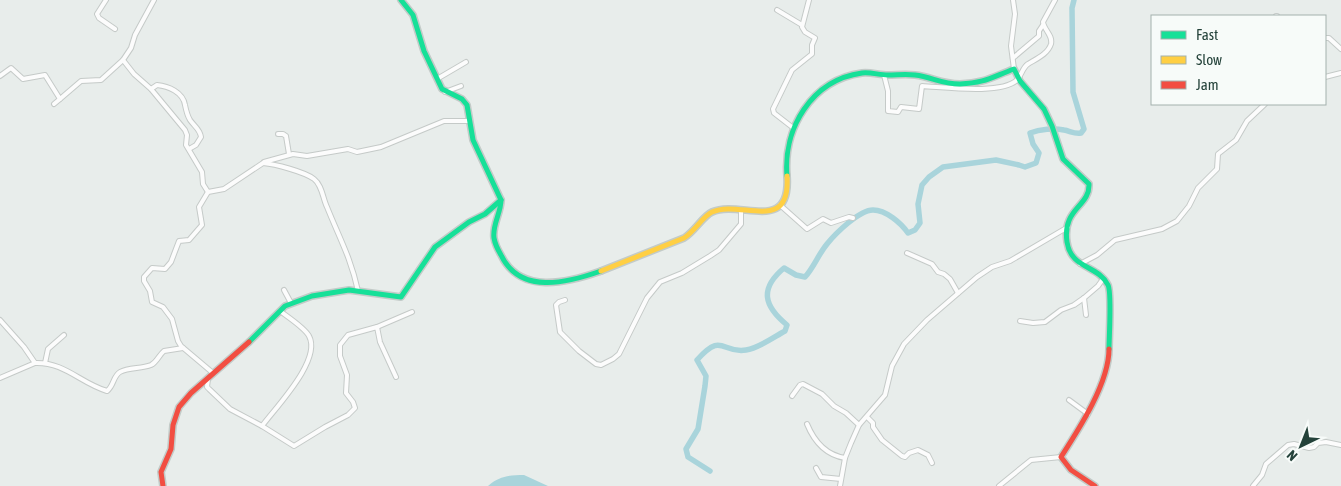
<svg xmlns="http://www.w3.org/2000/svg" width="1341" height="486" font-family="'Asap Condensed',sans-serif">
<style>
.water{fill:#a9d4db}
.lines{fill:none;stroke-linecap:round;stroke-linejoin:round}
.river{stroke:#a9d4db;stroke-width:5.5}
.street-casing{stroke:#c5cac8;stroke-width:6}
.fast-casing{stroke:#c3cbc8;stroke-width:8}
.slow-casing{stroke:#c3cbc8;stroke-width:8}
.jam-casing{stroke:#c3cbc8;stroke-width:8}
.street{stroke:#fcfcfc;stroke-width:4}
.fast{stroke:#16e098;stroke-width:5}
.slow{stroke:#ffcf43;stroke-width:5}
.jam{stroke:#f24e42;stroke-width:5}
</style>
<rect width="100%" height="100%" fill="#e8edeb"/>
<path class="water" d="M524,475L548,486H488C499,476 510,475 524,475Z"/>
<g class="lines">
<path class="river" d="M710,471L688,457L686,449L698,429L705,386L706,376L697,360C723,331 721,354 746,350C759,348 774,337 785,331L787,325C764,306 759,289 784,268L796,275L805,277C814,267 818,255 827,244C835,234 859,210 873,210C886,210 901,223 908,233L915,230L920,223L918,204L922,185L929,177L943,167L996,160L1019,165L1025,167L1036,163L1039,153L1033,144L1030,133C1040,129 1054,128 1064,130C1070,131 1074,134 1081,133L1084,129L1073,92L1072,8L1074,0"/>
<g class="street-casing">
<g id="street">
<polyline points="106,0 97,14 99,18 115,29"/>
<polyline points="154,0 135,35 131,48 123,60 134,74 151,89 185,130 187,135 186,145 202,172 203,184 208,192"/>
<polyline points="1013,0 1015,14 1011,46 1014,69"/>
<polyline points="777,10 802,25"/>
<polyline points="1276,16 1277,16"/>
<polyline points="1325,38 1329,38 1341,49"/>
<polyline points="1013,58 1039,36 1039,31 1043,25"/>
<path d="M884,75L888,91V111L898,112L901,107L919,109L922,86C944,87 1001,95 1017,80C1022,75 1022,68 1028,64C1036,59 1048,54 1051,44C1053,35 1044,30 1043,22L1055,0"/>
<polyline points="0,76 11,68 23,79 45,75 60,99 81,81 101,80 123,60"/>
<polyline points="1325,77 1341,73"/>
<polyline points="437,79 466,62"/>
<path d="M151,89L157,85C168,86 183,92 185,105C186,110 187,115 190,120C194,126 200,129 201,137L196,145L189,149"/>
<polyline points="445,92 461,86"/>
<polyline points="54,104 60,99"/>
<polyline points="792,127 774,113 773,109 792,70 812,54 812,45 815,38 805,32 802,27 809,0"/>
<polyline points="278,134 283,134 286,136 289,154"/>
<polyline points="264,162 293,154 307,156 348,149 357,152 381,147 444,121 470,121"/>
<polyline points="780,205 807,229 823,219 831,223 849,217 853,218"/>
<polyline points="907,253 932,264 938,272 944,274 950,279 958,293"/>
<polyline points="1080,264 1097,255 1115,240 1162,229 1177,221 1189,206 1198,188 1217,169 1218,154 1236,140 1247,121 1265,104"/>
<polyline points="284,290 291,303"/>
<polyline points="1084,298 1086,315"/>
<polyline points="565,300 559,302 556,305 560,332 579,351 596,364 601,365 613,359 619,354 647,298 660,282 682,273 710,256 719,250 741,224 741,210"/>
<path d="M0,320L24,347L35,363C65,362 80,383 107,391C114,386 113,376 120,372C129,367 141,369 151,365C157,362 159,355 164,351L183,348"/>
<polyline points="1020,321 1033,323 1045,322 1061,310 1074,305 1084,298 1098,286 1103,279"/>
<polyline points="377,327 412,312"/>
<polyline points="45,363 48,349 64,335"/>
<path d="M213,373L181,346L178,341L172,319L163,307L152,302L150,291L144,281V277L152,268L165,269L171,262L179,241L189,240L202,225L199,207L208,192L224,189L263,163C275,164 305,172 314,179C322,185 323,199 327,207C339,237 351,258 358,291"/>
<polyline points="0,378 35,363"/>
<polyline points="208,379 207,387 209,389 230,409 262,426 294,446 325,427 348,415 355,408 353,402 346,393 347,375 340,356 340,345 348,335 377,327 380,342 396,377"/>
<polyline points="792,396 800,385 803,384 822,394 834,406 846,413 859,425"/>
<polyline points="1069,400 1088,414"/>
<polyline points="867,417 873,423 873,427 882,440 902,456 905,457 909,453 918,450 928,455 932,463"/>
<path d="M807,424C814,441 826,455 845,458"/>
<path d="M262,426C276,407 322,360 309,336C305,328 288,317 280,311"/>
<polyline points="816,468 821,477 841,479"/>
<polyline points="840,486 845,458 851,443 859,425 885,395 892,366 904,344 927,320 977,277 992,267 1010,261 1068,227"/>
<polyline points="999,486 1031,460 1061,457"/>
<polyline points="1253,486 1262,475 1266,464 1288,445 1294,444 1309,448 1314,447 1318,443 1326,442 1341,445"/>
</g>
</g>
<g class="fast-casing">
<g id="fast">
<path d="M401,0L413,15L424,51L442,89L462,99L467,105L473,140L501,200C501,213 492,225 494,238C495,244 498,250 501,255C520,295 567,283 601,271"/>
<path d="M787,176C783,129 811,80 862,73C871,72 879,75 888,75C897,75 906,74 915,75C932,77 941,84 960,84C985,83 992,77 1014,69L1020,81L1044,109L1052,126L1063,159L1089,184C1090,207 1062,208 1067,242C1071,269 1098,265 1108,285C1112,293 1109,337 1109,349"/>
<polyline points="249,342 285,306 312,296 349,290 401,297 435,247 469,222 485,214 501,200"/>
</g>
</g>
<g class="slow-casing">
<path id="slow" d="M601,271L684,238C695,231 703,216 712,212C740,199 791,235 787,176"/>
</g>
<g class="jam-casing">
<g id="jam">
<polyline points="163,486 161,472 171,449 173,425 179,407 191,393 249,342"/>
<path d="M1095,486L1071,470L1061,457C1079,429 1109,383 1109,349"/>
</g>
</g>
<use href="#street" class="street"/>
<use href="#fast" class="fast"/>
<use href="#slow" class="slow"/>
<use href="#jam" class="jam"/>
</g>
<rect x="1151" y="15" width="175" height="90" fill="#f7fbf9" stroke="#a3b1ad"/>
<rect x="1161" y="31" width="25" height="8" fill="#16e098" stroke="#a3b1ad"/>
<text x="1196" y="40" font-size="15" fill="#24423a">Fast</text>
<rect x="1161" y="56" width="25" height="8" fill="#ffcf43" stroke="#a3b1ad"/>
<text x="1196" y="65" font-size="15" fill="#24423a">Slow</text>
<rect x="1161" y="81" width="25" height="8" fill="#f24e42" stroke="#a3b1ad"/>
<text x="1196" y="90" font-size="15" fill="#24423a">Jam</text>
<g transform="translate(1301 446) rotate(223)" stroke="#f7fbf9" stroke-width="4" paint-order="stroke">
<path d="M0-4L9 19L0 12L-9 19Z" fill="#24423a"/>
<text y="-8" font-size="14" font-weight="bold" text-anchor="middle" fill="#24423a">N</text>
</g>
</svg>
